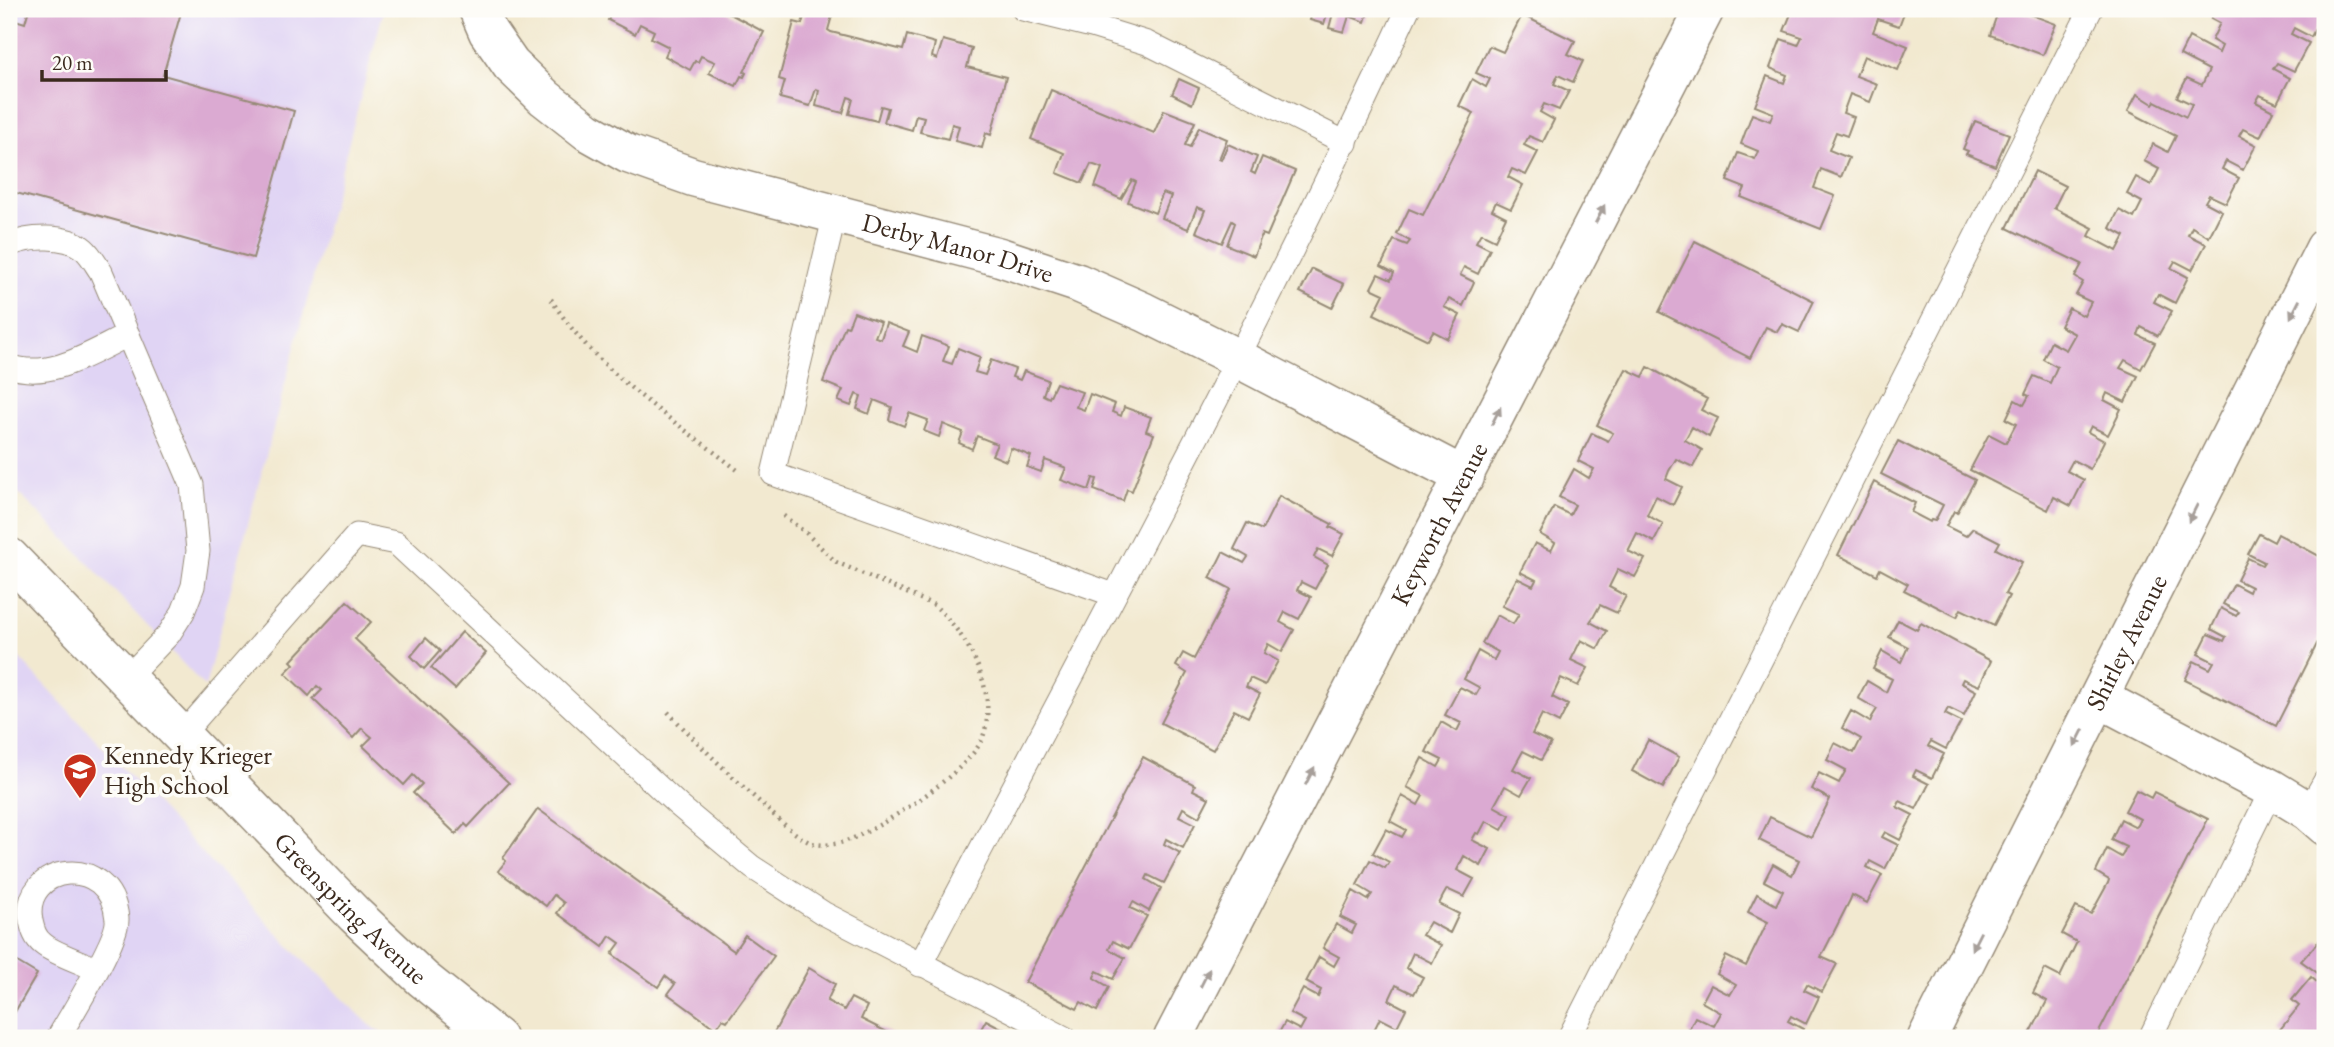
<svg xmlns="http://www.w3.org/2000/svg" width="2334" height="1047" font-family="'EB Garamond',serif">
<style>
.built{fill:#e0d4f4}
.building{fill:#dbaad2}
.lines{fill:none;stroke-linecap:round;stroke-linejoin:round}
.lane-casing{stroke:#968a77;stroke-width:25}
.street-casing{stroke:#968a77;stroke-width:41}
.secondary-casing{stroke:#968a77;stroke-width:41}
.path{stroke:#968a77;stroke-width:4.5;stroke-dasharray:2 5;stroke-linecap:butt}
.lane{stroke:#fff;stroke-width:23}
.street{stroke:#fff;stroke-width:38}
.secondary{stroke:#fff;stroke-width:38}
.oneway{fill:#a79f9a}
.labels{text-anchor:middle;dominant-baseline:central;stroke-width:7;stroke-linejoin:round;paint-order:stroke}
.street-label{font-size:26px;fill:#3b2a1e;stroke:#fdfcf7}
.poi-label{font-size:26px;fill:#3b2a1e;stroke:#fdfcf7;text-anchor:start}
</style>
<rect width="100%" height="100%" fill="#fdfcf7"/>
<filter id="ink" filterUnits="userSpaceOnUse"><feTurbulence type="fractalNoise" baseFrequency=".0143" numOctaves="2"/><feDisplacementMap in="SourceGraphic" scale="14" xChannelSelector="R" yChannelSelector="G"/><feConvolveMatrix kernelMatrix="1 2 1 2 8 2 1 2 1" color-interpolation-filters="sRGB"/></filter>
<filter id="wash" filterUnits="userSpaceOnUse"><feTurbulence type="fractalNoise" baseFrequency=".00686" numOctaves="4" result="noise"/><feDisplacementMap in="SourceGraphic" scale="28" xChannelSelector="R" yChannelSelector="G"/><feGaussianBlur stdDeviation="1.57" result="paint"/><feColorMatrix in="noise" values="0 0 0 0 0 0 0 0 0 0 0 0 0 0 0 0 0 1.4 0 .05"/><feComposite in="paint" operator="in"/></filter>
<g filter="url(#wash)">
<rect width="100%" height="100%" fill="#f2e9d0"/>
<g class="built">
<polygon points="9,9 384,9 205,687 76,550 9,484"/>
<polygon points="9,647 295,952 369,1024 388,1038 9,1038"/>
</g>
<g id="blocks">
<g class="building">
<polygon points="29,9 182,9 163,75 294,111 253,258 9,191 9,18 25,23"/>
<polygon points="614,9 721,9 764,32 744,72 746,73 744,77 741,76 736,86 709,73 715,62 701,56 698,62 695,61 690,70 665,56 669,47 651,38 654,31 640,24 635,34 608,20"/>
<polygon points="806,9 834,9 828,30 831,32 903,50 907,35 935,43 932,57 937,59 943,40 972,48 967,67 1006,77 991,135 986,133 982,148 955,141 959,126 952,124 948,139 920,132 924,117 916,115 912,130 884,122 888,108 881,106 877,121 849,114 853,99 851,98 848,97 843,113 816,106 819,90 816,89 810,106 780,98 785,81 779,79 794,22 802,24"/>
<polygon points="1313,9 1369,9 1365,22 1349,16 1344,32 1329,28 1333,13 1328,11 1324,24 1310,20"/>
<polygon points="1793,9 1905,10 1899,26 1878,19 1873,32 1908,46 1898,70 1864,56 1856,76 1877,84 1870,102 1850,94 1843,113 1854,117 1847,136 1836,132 1829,150 1849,158 1841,177 1821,169 1814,188 1835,196 1821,229 1741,197 1745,188 1727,181 1738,153 1755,159 1758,151 1741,144 1752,114 1770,121 1773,113 1755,106 1767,76 1784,83 1787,75 1770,68 1781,39 1798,45 1802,37 1784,31"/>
<polygon points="1999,9 2015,9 2056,24 2043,55 1990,35"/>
<polygon points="2216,9 2325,9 2311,37 2294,28 2291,34 2309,43 2294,71 2277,63 2273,69 2290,78 2277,103 2260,95 2256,102 2273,111 2260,137 2243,129 2239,136 2256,145 2243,170 2226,161 2222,169 2239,178 2226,203 2209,195 2205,202 2222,211 2209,237 2192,227 2188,235 2206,244 2192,270 2175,261 2171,268 2188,277 2175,303 2158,294 2154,302 2172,311 2158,336 2141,327 2138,335 2155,343 2141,369 2125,360 2120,368 2138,376 2125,402 2107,393 2104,400 2121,409 2108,435 2091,426 2088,432 2104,441 2090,469 2073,460 2067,471 2084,480 2071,506 2054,497 2048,510 1970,470 1989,434 2006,443 2016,424 2006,419 2015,400 2024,405 2029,396 2025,394 2034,376 2050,383 2057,367 2043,359 2051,342 2066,350 2075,334 2060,326 2069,308 2084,316 2091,302 2076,295 2083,282 2075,277 2082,264 2007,228 2035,171 2065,186 2054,208 2093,228 2089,236 2117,251 2125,236 2110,228 2119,210 2134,218 2142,202 2127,194 2136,177 2151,185 2159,169 2144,161 2153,144 2168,152 2176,136 2128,111 2137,94 2153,104 2155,101 2186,117 2192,104 2177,97 2187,78 2202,85 2209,70 2180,55 2189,37 2219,53 2222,46 2212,40 2220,23 2211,18"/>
<polygon points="1522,15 1575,41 1568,54 1583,61 1573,82 1558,75 1554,84 1569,91 1559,110 1544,104 1540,112 1554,120 1543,142 1529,136 1524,145 1538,152 1526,175 1512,169 1508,177 1523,185 1511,209 1496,202 1492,210 1506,217 1495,240 1481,233 1476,242 1490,249 1478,274 1464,267 1460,275 1474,282 1463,306 1449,299 1444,307 1460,315 1448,339 1433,331 1428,340 1374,314 1384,294 1371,288 1378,274 1391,280 1394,273 1381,266 1394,240 1407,245 1410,241 1397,234 1409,209 1423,215 1474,113 1459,106 1472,79 1486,87 1490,79 1476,73 1489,46 1503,52"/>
<polygon points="1179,79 1199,88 1192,104 1172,94"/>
<polygon points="1051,90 1154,133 1164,110 1195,122 1185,145 1190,147 1199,127 1227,139 1219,159 1221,160 1228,144 1257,157 1251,172 1255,174 1262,157 1295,171 1267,236 1262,234 1254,256 1227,245 1235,223 1232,221 1222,243 1196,232 1205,210 1197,207 1188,229 1162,218 1171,196 1163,193 1155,213 1128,202 1136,182 1132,180 1121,199 1095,187 1102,168 1097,166 1091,164 1082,183 1057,173 1064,153 1031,139"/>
<polygon points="1975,121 2009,134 1995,166 1966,154 1968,151 1963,149"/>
<polygon points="1695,241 1814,301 1799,332 1782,324 1777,332 1766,327 1750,358 1659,312"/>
<polygon points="1312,269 1344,284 1332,308 1300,292"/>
<polygon points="854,312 881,322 875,337 881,339 886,323 909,332 903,346 917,352 922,336 949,346 943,361 952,364 958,348 980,357 975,372 985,375 991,360 1015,369 1012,377 1020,380 1024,371 1048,380 1043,395 1049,398 1056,383 1082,392 1076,407 1084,410 1090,394 1115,404 1112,412 1121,416 1124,407 1151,417 1146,431 1154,434 1132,491 1127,489 1123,501 1094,490 1097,479 1093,478 1089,490 1061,480 1066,468 1064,467 1045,460 1041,472 1027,467 1031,456 1011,448 1006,461 992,455 997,444 977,436 972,449 959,443 963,432 943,424 939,437 924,431 928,420 909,413 904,426 889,420 892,407 874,400 869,414 857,409 861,396 856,394 851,406 838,401 843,390 823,382 845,326 848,327"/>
<polygon points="1648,367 1707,399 1701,410 1718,418 1709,437 1692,427 1685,440 1702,450 1693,467 1676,459 1669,471 1666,479 1682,487 1673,505 1656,496 1647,515 1663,524 1654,542 1637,533 1628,551 1645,559 1635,577 1618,569 1609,587 1626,596 1617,613 1600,605 1594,616 1590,622 1607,631 1598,649 1581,640 1571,660 1588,668 1578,686 1561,678 1552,697 1568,705 1559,723 1542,714 1532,734 1551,743 1541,760 1523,751 1513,769 1531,778 1521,795 1505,786 1494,806 1510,815 1502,830 1486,821 1479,834 1476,833 1472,840 1490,849 1481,866 1464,856 1457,870 1474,879 1464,897 1447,889 1443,896 1439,904 1459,914 1450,933 1430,922 1422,935 1441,945 1432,963 1413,953 1406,968 1423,977 1414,994 1396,985 1389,1000 1406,1009 1397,1027 1380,1018 1373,1032 1385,1038 1276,1038 1285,1022 1300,1030 1305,1021 1290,1013 1303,989 1318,997 1321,990 1306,982 1319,957 1334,966 1339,957 1323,948 1336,924 1352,933 1356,925 1340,917 1353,891 1368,900 1372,894 1357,885 1370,860 1385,868 1389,862 1373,853 1386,829 1402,837 1406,830 1390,821 1402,796 1418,805 1423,796 1407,787 1422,758 1438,767 1442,760 1426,752 1441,722 1457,731 1461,723 1445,715 1460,687 1476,695 1480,688 1464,679 1478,651 1494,660 1498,652 1482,643 1497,615 1513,624 1519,614 1502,606 1517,578 1533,586 1536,580 1520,572 1535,543 1551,551 1555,543 1540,534 1554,507 1570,515 1575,505 1559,497 1574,469 1589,478 1594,469 1578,461 1592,433 1608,441 1613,433 1597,425 1626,369 1643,377"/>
<polygon points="1898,441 1975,480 1957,513 1954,511 1946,526 1966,536 1973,528 2000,542 1996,549 2022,562 2005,594 2009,596 1994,625 1961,609 1957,617 1904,590 1908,584 1880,569 1877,575 1838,555 1874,482 1915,503 1911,512 1930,522 1931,520 1935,521 1943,505 1881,474"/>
<polygon points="1279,496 1332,524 1330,527 1344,534 1332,556 1318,549 1314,557 1328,565 1315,589 1301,582 1297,590 1311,597 1299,619 1285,612 1280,622 1294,630 1282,652 1268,644 1264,653 1278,661 1265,685 1250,678 1246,687 1260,694 1248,717 1234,710 1213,750 1161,723 1187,673 1176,666 1183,653 1194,659 1231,589 1210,578 1223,552 1244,563 1248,557 1234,549 1247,523 1262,530"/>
<polygon points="2259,534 2274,542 2278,534 2325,559 2325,628 2276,726 2185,680 2194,661 2210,669 2214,662 2198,654 2208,634 2224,641 2226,637 2211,629 2221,608 2236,616 2239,612 2223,604 2234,584 2249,592 2251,587 2237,580 2248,558 2262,565 2264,562 2248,554"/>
<polygon points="347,601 371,622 355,639 509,783 468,827 465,824 456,834 413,793 422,784 413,775 404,785 363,746 372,737 366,732 362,728 353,738 313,699 322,690 317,686 309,696 285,673 294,664 291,661"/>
<polygon points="1898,620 1917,630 1921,623 1991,661 1979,686 1963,679 1961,683 1976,691 1964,716 1948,708 1945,714 1961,722 1946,749 1931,741 1928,746 1944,754 1932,778 1916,770 1913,776 1929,784 1916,809 1900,801 1897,807 1913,815 1900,840 1885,832 1882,837 1898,845 1885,869 1870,861 1867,867 1882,875 1867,903 1852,895 1850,900 1821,957 1837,964 1822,992 1807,984 1804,990 1819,997 1806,1024 1791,1016 1788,1021 1803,1029 1798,1038 1696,1038 1687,1033 1695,1017 1714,1026 1721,1013 1702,1002 1711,985 1730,995 1736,985 1717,974 1726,956 1746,966 1765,927 1768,922 1748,912 1757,894 1776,905 1783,891 1764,881 1773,864 1792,875 1799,860 1759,840 1770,817 1811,837 1830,799 1811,789 1819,773 1839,783 1846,770 1827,760 1835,743 1854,753 1861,739 1842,728 1851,711 1870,722 1872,717 1877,709 1858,698 1867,681 1886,692 1892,679 1873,669 1882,651 1901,662 1908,647 1889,637"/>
<polygon points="462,632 486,653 455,689 431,668"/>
<polygon points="426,638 440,651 424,669 411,656"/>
<polygon points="1648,740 1679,757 1663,788 1632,771"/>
<polygon points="1143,757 1195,785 1193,790 1209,798 1199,817 1183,808 1179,816 1195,824 1183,848 1166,839 1164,844 1180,853 1164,883 1148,875 1146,879 1161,888 1149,911 1133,902 1130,908 1147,916 1129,949 1113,941 1109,949 1125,958 1113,979 1097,971 1094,977 1094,978 1109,987 1097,1011 1081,1002 1077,1009 1025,982"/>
<polygon points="2136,790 2151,798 2154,792 2208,819 2096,1038 2028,1038 2047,1001 2033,993 2045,969 2060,977 2077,942 2062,934 2076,907 2091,914 2108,883 2109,880 2096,872 2107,849 2121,857 2123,854 2126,847 2111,840 2121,819 2136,827 2140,819 2125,811"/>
<polygon points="538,809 734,951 745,935 774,956 727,1021 723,1019 716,1029 668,994 675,984 665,976 658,987 612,954 620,943 610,936 603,947 557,913 564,903 554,895 546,906 498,871 506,861 503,858"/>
<polygon points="2319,941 2325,946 2325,1038 2287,1038 2279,1031 2299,1006 2292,1000 2311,977 2318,983 2323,977 2301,961"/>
<polygon points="9,957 37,974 9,1022"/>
<polygon points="809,968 835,984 827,1001 844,1010 851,998 867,1006 861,1019 899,1038 771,1038"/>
<polygon points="986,1020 1007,1031 1003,1038 976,1038"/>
</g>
</g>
</g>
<g filter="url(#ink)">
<use href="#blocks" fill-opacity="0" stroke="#968a77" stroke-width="2"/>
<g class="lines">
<g class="lane-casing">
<g id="lane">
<polyline points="1023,9 1092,26 1147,43 1346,143"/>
<polyline points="835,214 773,474 1114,595"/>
<path d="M9,245C29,236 66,234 84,249C91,255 96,265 101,272L192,485L198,551L193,586L183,612L169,634L127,678"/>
<path d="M9,366C50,381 92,352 128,335"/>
<polyline points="182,735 357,535 396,543 678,805 752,867 823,913 1065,1038"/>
<polyline points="2308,811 2325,781"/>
<path d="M920,965C1086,648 1258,333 1408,9"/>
<path d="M58,1038C70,1017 119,939 117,919C111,851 20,864 31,921C33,930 35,938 43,944C53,953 83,963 96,969"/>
<polyline points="1569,1038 2091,9"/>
<polyline points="2150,1038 2272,789"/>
</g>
</g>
<g class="street-casing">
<g id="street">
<path id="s1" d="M478,9L488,32L511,65L545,98L587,131L628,154L693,177L1000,257L1078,283L1144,312L1239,359L1465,477"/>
<polyline points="2099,698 2272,789 2308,811 2325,826"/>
<path id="s2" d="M1173,1038L1705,9"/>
<path id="s3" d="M1927,1038L2325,248"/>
</g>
</g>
<g class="secondary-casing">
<g id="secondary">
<path id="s4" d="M9,557L355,915L423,979L497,1038"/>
</g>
</g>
<g class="path">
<path d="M551,299C596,372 673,419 740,472"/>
<path d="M668,712C699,745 730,775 763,805C777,818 792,833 809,842C819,846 830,845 840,843C874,834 972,770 983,737C999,691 968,635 934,605L836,562L806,533L780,513"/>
</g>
<use href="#lane" class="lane"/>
<use href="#street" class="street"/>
<use href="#secondary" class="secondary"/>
</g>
<defs><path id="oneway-solid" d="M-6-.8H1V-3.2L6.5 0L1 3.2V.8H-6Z" transform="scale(1.75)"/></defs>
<g class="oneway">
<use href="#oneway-solid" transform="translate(1600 214) rotate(-63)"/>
<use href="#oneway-solid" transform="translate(2295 309) rotate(117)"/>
<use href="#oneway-solid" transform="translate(1496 416) rotate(-63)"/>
<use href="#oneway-solid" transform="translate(2193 513) rotate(117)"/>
<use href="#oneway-solid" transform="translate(2079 738) rotate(117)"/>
<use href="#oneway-solid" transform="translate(1310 776) rotate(-63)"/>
<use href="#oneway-solid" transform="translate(1976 941) rotate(117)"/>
<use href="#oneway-solid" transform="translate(1205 978) rotate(-63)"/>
</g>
</g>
<defs>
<g id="school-pin" transform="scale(1.75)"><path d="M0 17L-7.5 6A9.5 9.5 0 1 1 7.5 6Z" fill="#c8321e" stroke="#fdfcf7"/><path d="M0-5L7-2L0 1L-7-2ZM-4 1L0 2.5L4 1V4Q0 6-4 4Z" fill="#fff"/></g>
</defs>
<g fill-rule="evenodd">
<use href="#school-pin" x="80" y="770"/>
</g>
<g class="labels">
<g class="street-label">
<text stroke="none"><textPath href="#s1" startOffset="556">Derby Manor Drive</textPath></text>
<text stroke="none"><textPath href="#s2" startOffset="579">Keyworth Avenue</textPath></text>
<text stroke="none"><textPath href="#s3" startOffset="443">Shirley Avenue</textPath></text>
<text stroke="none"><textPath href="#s4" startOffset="490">Greenspring Avenue</textPath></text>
</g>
<g class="poi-label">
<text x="104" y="755">Kennedy Krieger<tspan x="104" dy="30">High School</tspan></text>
</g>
</g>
<rect width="2334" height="1047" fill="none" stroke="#fdfcf7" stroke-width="35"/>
<path d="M42 70v10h124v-10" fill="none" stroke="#3b2a1e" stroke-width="3.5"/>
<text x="52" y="70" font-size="21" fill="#3b2a1e" stroke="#fdfcf7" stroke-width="5" paint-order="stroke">20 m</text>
</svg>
